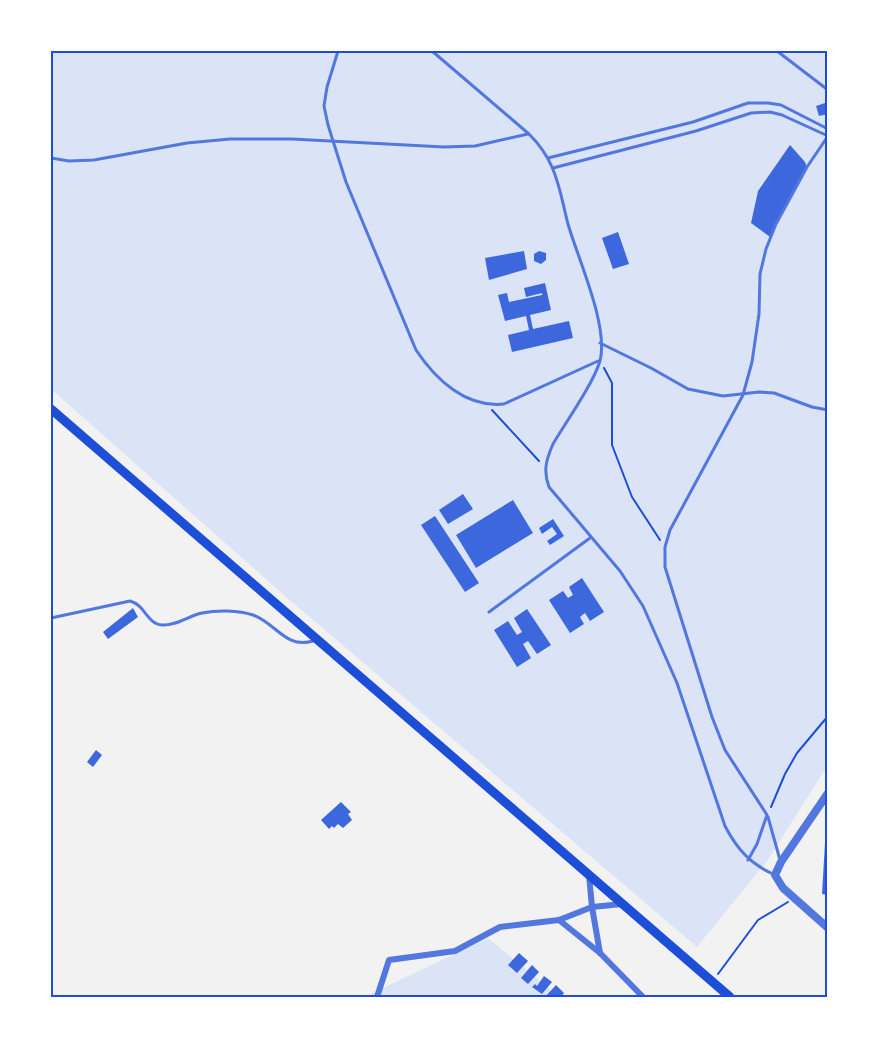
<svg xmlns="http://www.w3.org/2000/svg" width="879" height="1048" font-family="Rubik,sans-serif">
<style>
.green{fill:#dbe4f7}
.building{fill:#3d67dc}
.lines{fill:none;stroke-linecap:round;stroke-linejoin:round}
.path{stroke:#1d4ed8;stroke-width:2}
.service{stroke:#5277de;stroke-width:3}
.minor{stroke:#5277de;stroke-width:6}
.tertiary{stroke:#5277de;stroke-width:8}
.primary{stroke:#1d4ed8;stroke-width:9}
.neatline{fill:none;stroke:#1d4ed8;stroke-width:2}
</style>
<rect width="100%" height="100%" fill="#f2f2f2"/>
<g class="green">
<polygon points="51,51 828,51 828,765 767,861 697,947 285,596 51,389"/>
<polygon points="488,938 560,997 364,997"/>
</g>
<g class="building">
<polygon points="828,102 828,114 819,116 816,106"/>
<polygon points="790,145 805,162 807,167 770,237 751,223 758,191"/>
<polygon points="618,232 629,264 613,269 602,238"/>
<polygon points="524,251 527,269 489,280 485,258"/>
<polygon points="539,251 546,253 546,260 541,264 534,261 534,254"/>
<polygon points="545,283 551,310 530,315 533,329 569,321 573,338 512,352 508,335 529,330 526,316 505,321 498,295 507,293 509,302 542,295 542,293 526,297 524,288"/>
<polygon points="463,494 473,509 448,524 439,510"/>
<polygon points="513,500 533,533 476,568 456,535"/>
<polygon points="435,516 479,583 465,592 421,525"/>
<polygon points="553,519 564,536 550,545 547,541 557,534 552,527 542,534 539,528"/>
<polygon points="582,578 604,612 590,621 585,613 580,617 584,624 570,633 549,600 563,591 568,598 573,595 569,587"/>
<polygon points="133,608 138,617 108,639 103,632"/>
<polygon points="527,609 551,645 537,654 528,641 523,644 531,658 517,667 494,630 508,621 517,635 522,632 514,618"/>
<polygon points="96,750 102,755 93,767 87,762"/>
<polygon points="341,802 351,812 348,814 352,820 343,828 338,824 334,828 332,826 329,829 321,820"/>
<polygon points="825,843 828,843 828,895 822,894"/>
<polygon points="519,953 528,961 517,973 508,965"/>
<polygon points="532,965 539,972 528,984 521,978"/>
<polygon points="544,976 552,982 542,994 532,987 535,984 537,986"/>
<polygon points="556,985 564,993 561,997 545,997"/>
</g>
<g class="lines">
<g class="path">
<polyline points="604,368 612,383 612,445 632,497 660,540"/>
<polyline points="492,410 539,461"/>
<polyline points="771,807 785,774 797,753 828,716"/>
<polyline points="718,974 758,920 788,902"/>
</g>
<g class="service">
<path d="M338,51L327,87L324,106L328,125L346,182L416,350C436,380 466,408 504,404L598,361"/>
<path d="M432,51L529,134C539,144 546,153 552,167C560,185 563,205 568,224C578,259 609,326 600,361C593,384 566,422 553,444C546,460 543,471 549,487L620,571L643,606L677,683L725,826C737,849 750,864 775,875"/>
<polyline points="777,51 828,90"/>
<polyline points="51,158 69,161 94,160 187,143 230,139 292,139 444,147 475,146 528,134"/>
<polyline points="548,158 693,122 748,103 768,103 781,105 828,129"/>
<polyline points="553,168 696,131 751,113 770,112 782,115 828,136"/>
<polyline points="600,343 651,368 688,389 723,396 759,392 774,393 812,407 828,410"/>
<polyline points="489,612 590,538"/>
<path d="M51,618L130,601C145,605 147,624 162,625C176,626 188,616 202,613C217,610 238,610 253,615C276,623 285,649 313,641"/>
<polyline points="768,817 780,860"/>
<polyline points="748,860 757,844 767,815 725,750 712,717 665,567 665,547 670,530 743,395 752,362 759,314 760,274 766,249 776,224 807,167 828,136"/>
</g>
<g class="minor">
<polyline points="589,875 592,907 600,953"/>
<polyline points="559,920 600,953 643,997"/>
<polyline points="377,997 389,960 455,951 500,927 559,920 592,907 622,904"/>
</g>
<polyline class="tertiary" points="828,793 781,862 775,875 783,888 828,928"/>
<polyline class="primary" points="51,409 730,997"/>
</g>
<rect width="879" height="1048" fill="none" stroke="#ffffff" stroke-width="105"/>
<rect x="52" y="52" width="774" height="944" class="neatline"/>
</svg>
